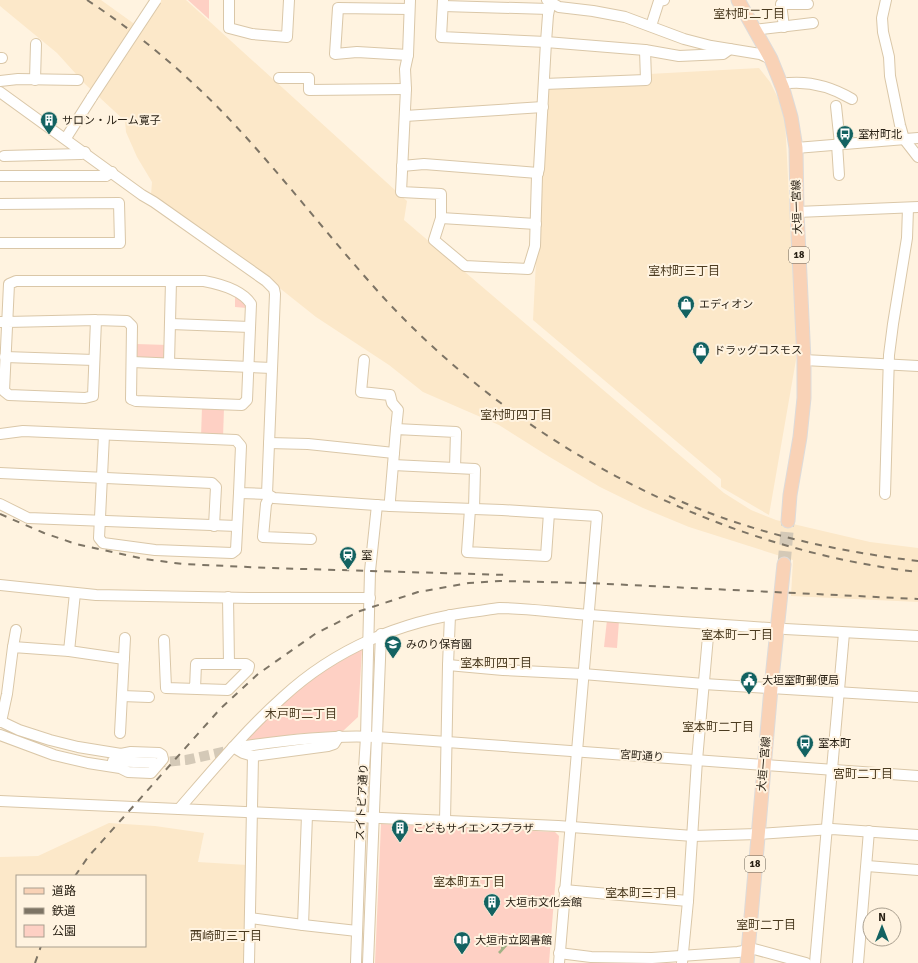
<svg xmlns="http://www.w3.org/2000/svg" width="918" height="963" font-family="Signika,'Noto Sans JP',sans-serif">
<style>
.built{fill:#fce8c9;fill-rule:evenodd}
.park{fill:#fed0c4}
.water{fill:#a1b285}
.lines{fill:none;stroke-linecap:round;stroke-linejoin:round}
.minor-tunnel{stroke:#d4c9b7;stroke-width:10;stroke-dasharray:10 5;stroke-linecap:butt}
.major-tunnel{stroke:#d4c9b7;stroke-width:13;stroke-dasharray:13 6;stroke-linecap:butt}
.minor-casing{stroke:#dac7a8;stroke-width:12}
.major-casing{stroke:#dddbda;stroke-width:15}
.minor{stroke:#fff;stroke-width:10}
.major{stroke:#f9d2b6;stroke-width:13}
.rail{stroke:#7d7465;stroke-width:2;stroke-dasharray:7 7;stroke-linecap:butt}
.minor-bridge-casing{stroke:#dac7a8;stroke-width:12;stroke-linecap:butt}
.minor-bridge{stroke:#fff;stroke-width:10}
.labels{text-anchor:middle;dominant-baseline:central;stroke-width:4;stroke-linejoin:round;paint-order:stroke}
.shield{fill:#fff3e0;stroke:#696052;stroke-width:1}
.shield-label{font-size:10px;font-weight:bold;fill:#292115}
.poi-label{font-size:11px;fill:#292115;stroke:#fff3e0;text-anchor:start}
.street-label{font-size:11px;fill:#292115;stroke:#fff3e0}
.neighbourhood-label{font-size:12px;fill:#4b3b20;stroke:#fff3e0}
</style>
<rect width="100%" height="100%" fill="#fff3e0"/>
<g class="built">
<polygon points="0,0 101,0 140,28 159,0 186,0 407,201 404,220 724,493 751,510 776,520 870,542 918,548 918,602 791,596 793,560 689,527 643,508 600,487 548,456 499,425 423,392 389,365 316,317 272,282 151,195 152,182 137,157 126,132 125,121 85,84 57,53 0,6"/>
<polygon points="759,68 770,82 778,98 785,119 797,354 769,515 721,487 721,479 533,320 536,261 540,247 540,177 548,87 649,74"/>
<path d="M109,823L155,826L204,833L198,862L247,865L244,963H0V857L38,856ZM17,876H145V946H17Z"/>
</g>
<g class="park">
<polygon points="188,0 209,0 209,19"/>
<polygon points="235,296 246,302 247,308 235,307"/>
<polygon points="136,344 168,345 165,359 139,359 136,355"/>
<polygon points="202,407 224,408 223,438 201,437"/>
<polygon points="607,620 619,621 617,648 604,647"/>
<polygon points="362,649 358,717 343,731 295,734 246,742 246,739 260,724 304,684 334,665"/>
<polygon points="381,824 555,832 559,836 549,963 375,963"/>
</g>
<path class="water" d="M505,939L507,940L508,945L500,954L498,952L501,949V944H496L487,947L480,944V942C488,939 496,942 505,939Z"/>
<g class="lines">
<polyline class="minor-tunnel" points="155,763 186,760 236,749"/>
<polyline class="major-tunnel" points="784,564 788,521"/>
<g class="minor-casing">
<g id="minor">
<polyline points="229,0 229,28 252,34 287,37 289,0"/>
<polyline points="410,0 408,55 405,69 406,89 401,192 441,194 441,218 434,240 465,266 528,269 535,246 537,176 539,169 546,42 548,15 551,0"/>
<polyline points="443,0 441,37 546,42 645,50 679,56 723,54 730,49"/>
<polyline points="547,0 559,7 593,11 625,17 684,39 711,46 760,54 771,59"/>
<polyline points="886,0 882,18 883,32 889,57 890,76 900,125 904,139 918,157"/>
<polyline points="443,6 549,9"/>
<polyline points="651,26 659,1 664,0"/>
<polyline points="784,27 781,4 808,4"/>
<polyline points="754,30 813,23"/>
<polyline points="408,55 357,52 335,54 338,8 409,9"/>
<polyline points="0,58 2,58"/>
<polyline points="279,78 309,78 309,90 406,89"/>
<polyline points="35,80 36,44"/>
<polyline points="0,81 18,79 78,80"/>
<polyline points="544,84 646,80 645,50"/>
<path d="M781,84C806,80 830,86 852,99"/>
<polyline points="0,92 142,195 154,202 266,281 274,289 275,294 267,494 274,498 390,506 502,510 597,516 559,963"/>
<polyline points="836,106 840,144"/>
<polyline points="405,116 543,107"/>
<polyline points="66,138 92,97"/>
<polyline points="837,144 839,175"/>
<polyline points="796,148 918,138"/>
<polyline points="4,156 81,154 85,152"/>
<polyline points="402,166 424,164 538,173"/>
<polyline points="0,176 106,176 112,172"/>
<polyline points="0,204 119,203 120,243 0,243"/>
<polyline points="797,212 918,207"/>
<polyline points="441,218 536,224"/>
<path d="M0,322H7L96,320L127,321L132,326L131,399L136,401L242,405L247,400L251,304C242,290 220,284 204,281H16L9,284L4,391L9,395L85,398L93,396L96,320"/>
<polyline points="171,324 250,327"/>
<polyline points="5,357 94,360"/>
<polyline points="364,360 361,392 390,395 392,403 398,410 396,429"/>
<polyline points="804,360 918,366"/>
<polyline points="132,362 272,368"/>
<polyline points="169,363 171,281"/>
<polyline points="0,434 23,431 236,440 241,446 239,493 267,494"/>
<polyline points="104,435 99,538 103,543 155,550 232,553 236,550 239,493"/>
<polyline points="269,443 308,444 394,453"/>
<polyline points="393,465 475,469 474,509"/>
<polyline points="0,473 212,483 216,487 214,526"/>
<polyline points="885,494 889,355 893,324 907,238 908,208"/>
<polyline points="270,496 266,504 263,537 311,539"/>
<polyline points="0,504 28,518 237,526"/>
<polyline points="390,506 390,500 396,429 456,432 455,468"/>
<polyline points="470,509 467,552 546,556 549,513"/>
<polyline points="0,585 96,595 249,598 370,598"/>
<polyline points="228,597 229,664"/>
<polyline points="785,629 918,636"/>
<polyline points="164,640 166,688 228,690 248,670 249,666 246,664 196,664 195,689"/>
<polyline points="13,647 16,630"/>
<polyline points="69,651 124,659"/>
<polyline points="448,665 503,670 583,674 704,684 918,697"/>
<polyline points="122,696 149,697"/>
<polyline points="0,721 19,730 50,740 78,747 121,754 131,752 159,753 162,755 163,759 151,773 128,772 120,768 88,763 54,755 0,735"/>
<polyline points="1,722 7,694 13,647 69,651 75,593"/>
<polyline points="120,733 125,638"/>
<path d="M246,746C289,740 332,735 377,737L918,776"/>
<polyline points="233,747 243,753 253,756 328,746 334,744 339,736"/>
<polyline points="113,761 155,763"/>
<polyline points="0,801 558,826 693,836 757,834 832,829 918,835"/>
<path d="M179,809C212,771 245,731 283,697C335,649 401,621 471,612C480,611 491,609 500,608C526,608 551,612 577,614C641,619 705,624 769,628"/>
<polyline points="445,821 448,665 450,615"/>
<polyline points="867,866 918,870"/>
<polyline points="564,890 688,901"/>
<polyline points="250,918 303,925 357,931"/>
<polyline points="303,925 307,815"/>
<polyline points="559,953 591,957 652,958 738,952 754,949 806,963"/>
<polyline points="249,963 253,756"/>
<polyline points="356,963 361,817 366,737 370,571 377,505"/>
<polyline points="368,963 381,634"/>
<polyline points="682,963 688,901 697,760 709,625"/>
<polyline points="815,963 844,633"/>
<polyline points="858,963 869,831"/>
</g>
</g>
<g class="major-casing">
<g id="major">
<polyline points="738,0 771,59 783,89 791,117 796,148 797,212 804,360 804,398 800,437 790,495 788,521"/>
<polyline points="747,963 771,688 784,564"/>
</g>
</g>
<use href="#minor" class="minor"/>
<use href="#major" class="major"/>
<g class="rail">
<path d="M87,0C145,38 198,84 244,135C292,188 335,244 383,297C520,446 717,549 918,572"/>
<path d="M669,496C747,532 833,551 918,561"/>
<polyline points="0,514 44,533 76,544 144,559 183,564 270,568 508,575"/>
<polyline points="75,876 88,857 221,708 258,674 315,634 360,611 418,592 469,583 500,581 588,583 918,599"/>
<polyline points="35,963 41,946"/>
</g>
<g class="minor-bridge-casing">
<polyline id="minor-bridge" points="92,97 156,0"/>
</g>
<use href="#minor-bridge" class="minor-bridge"/>
</g>
<defs>
<g id="building-pin" transform="scale(0.9)"><path d="M0 17L-7.5 6A9.5 9.5 0 1 1 7.5 6Z" fill="#136261" stroke="#fff3e0"/><path d="M-4-6H4V6H1V3H-1V6H-4ZM-2.5-4.3h1.7v1.8h-1.7ZM.8-4.3h1.7v1.8H.8ZM-2.5-1h1.7V.8h-1.7ZM.8-1h1.7V.8H.8Z" fill="#fff"/></g>
<g id="bus-pin" transform="scale(0.9)"><path d="M0 17L-7.5 6A9.5 9.5 0 1 1 7.5 6Z" fill="#136261" stroke="#fff3e0"/><path d="M-5-6H5V4H4V6H2V4H-2V6H-4V4H-5ZM-3.5-4V0h7V-4ZM-3.5 1.2v1.5H-2V1.2ZM2 1.2v1.5H3.5V1.2Z" fill="#fff"/></g>
<g id="shop-pin" transform="scale(0.9)"><path d="M0 17L-7.5 6A9.5 9.5 0 1 1 7.5 6Z" fill="#136261" stroke="#fff3e0"/><path d="M-5-2.5h2.3a2.7 3.5 0 0 1 5.4 0H5L5.5 6h-11ZM-1.5-2.5h3a1.5 2.3 0 0 0-3 0Z" fill="#fff"/></g>
<g id="station-pin" transform="scale(0.9)"><path d="M0 17L-7.5 6A9.5 9.5 0 1 1 7.5 6Z" fill="#136261" stroke="#fff3e0"/><path d="M-3-6H3Q5-6 5-4V2Q5 4 3 4L4.5 6H3L1.5 4h-3L-3 6H-4.5L-3 4Q-5 4-5 2V-4Q-5-6-3-6ZM-3.5-4v3h7v-3ZM-3.5 1v1.5H-2V1ZM2 1v1.5H3.5V1Z" fill="#fff"/></g>
<g id="school-pin" transform="scale(0.9)"><path d="M0 17L-7.5 6A9.5 9.5 0 1 1 7.5 6Z" fill="#136261" stroke="#fff3e0"/><path d="M0-5L7-2L0 1L-7-2ZM-4 1L0 2.5L4 1V4Q0 6-4 4Z" fill="#fff"/></g>
<g id="civic-pin" transform="scale(0.9)"><path d="M0 17L-7.5 6A9.5 9.5 0 1 1 7.5 6Z" fill="#136261" stroke="#fff3e0"/><path d="M-.6-6.5H3V-4.5H.6V-3L4-1V1h2V6H-6V1h2V-1L-.6-3ZM-1.2 2.5V6h2.4V2.5Z" fill="#fff"/></g>
<g id="library-pin" transform="scale(0.9)"><path d="M0 17L-7.5 6A9.5 9.5 0 1 1 7.5 6Z" fill="#136261" stroke="#fff3e0"/><path d="M-6-4Q-3-5.5-.7-3.5V5Q-3 3-6 4ZM6-4Q3-5.5 .7-3.5V5Q3 3 6 4Z" fill="#fff"/></g>
</defs>
<g fill-rule="evenodd">
<use href="#building-pin" x="49" y="120"/>
<use href="#bus-pin" x="845" y="134"/>
<use href="#shop-pin" x="686" y="304"/>
<use href="#shop-pin" x="701" y="350"/>
<use href="#station-pin" x="348" y="555"/>
<use href="#school-pin" x="393" y="644"/>
<use href="#civic-pin" x="749" y="680"/>
<use href="#bus-pin" x="805" y="743"/>
<use href="#building-pin" x="400" y="828"/>
<use href="#building-pin" x="492" y="902"/>
<use href="#library-pin" x="462" y="940"/>
</g>
<g class="labels">
<g class="shield">
<rect x="789" y="247" width="20" height="16" rx="3"/>
<rect x="745" y="856" width="20" height="16" rx="3"/>
</g>
<g class="shield-label">
<text x="799" y="255">18</text>
<text x="755" y="864">18</text>
</g>
<g class="poi-label">
<text x="62" y="120">サロン・ルーム寛子</text>
<text x="858" y="134">室村町北</text>
<text x="699" y="304">エディオン</text>
<text x="714" y="350">ドラッグコスモス</text>
<text x="361" y="555">室</text>
<text x="406" y="644">みのり保育園</text>
<text x="762" y="680">大垣室町郵便局</text>
<text x="818" y="743">室本町</text>
<text x="413" y="828">こどもサイエンスプラザ</text>
<text x="505" y="902">大垣市文化会館</text>
<text x="475" y="940">大垣市立図書館</text>
</g>
<g class="street-label">
<text transform="translate(797 207) rotate(-92)">大垣一宮線</text>
<text transform="translate(642 756) rotate(4)">宮町通り</text>
<text transform="translate(764 764) rotate(-85)">大垣一宮線</text>
<text transform="translate(362 802) rotate(-87)">スイトピア通り</text>
</g>
<g class="neighbourhood-label">
<text x="749" y="14">室村町二丁目</text>
<text x="684" y="271">室村町三丁目</text>
<text x="516" y="415">室村町四丁目</text>
<text x="737" y="635">室本町一丁目</text>
<text x="496" y="663">室本町四丁目</text>
<text x="301" y="714">木戸町二丁目</text>
<text x="718" y="727">室本町二丁目</text>
<text x="863" y="774">宮町二丁目</text>
<text x="469" y="882">室本町五丁目</text>
<text x="641" y="893">室本町三丁目</text>
<text x="766" y="925">室町二丁目</text>
<text x="226" y="936">西崎町三丁目</text>
</g>
</g>
<rect x="16" y="875" width="130" height="72" fill="#fff3e0" stroke="#a99f8f"/>
<rect x="24" y="888" width="20" height="6" fill="#f9d2b6" stroke="#a99f8f"/>
<text x="52" y="895" font-size="12" fill="#292115">道路</text>
<rect x="24" y="908" width="20" height="6" fill="#7d7465" stroke="#a99f8f"/>
<text x="52" y="915" font-size="12" fill="#292115">鉄道</text>
<rect x="24" y="925" width="20" height="12" fill="#fed0c4" stroke="#a99f8f"/>
<text x="52" y="935" font-size="12" fill="#292115">公園</text>
<g transform="translate(882 927)"><circle r="19" fill="#fff3e0" stroke="#a99f8f"/>
<path d="M0-3L7 15L0 10L-7 15Z" fill="#136261"/>
<text y="-6" font-size="11" font-weight="bold" text-anchor="middle" fill="#292115">N</text>
</g>
</svg>
